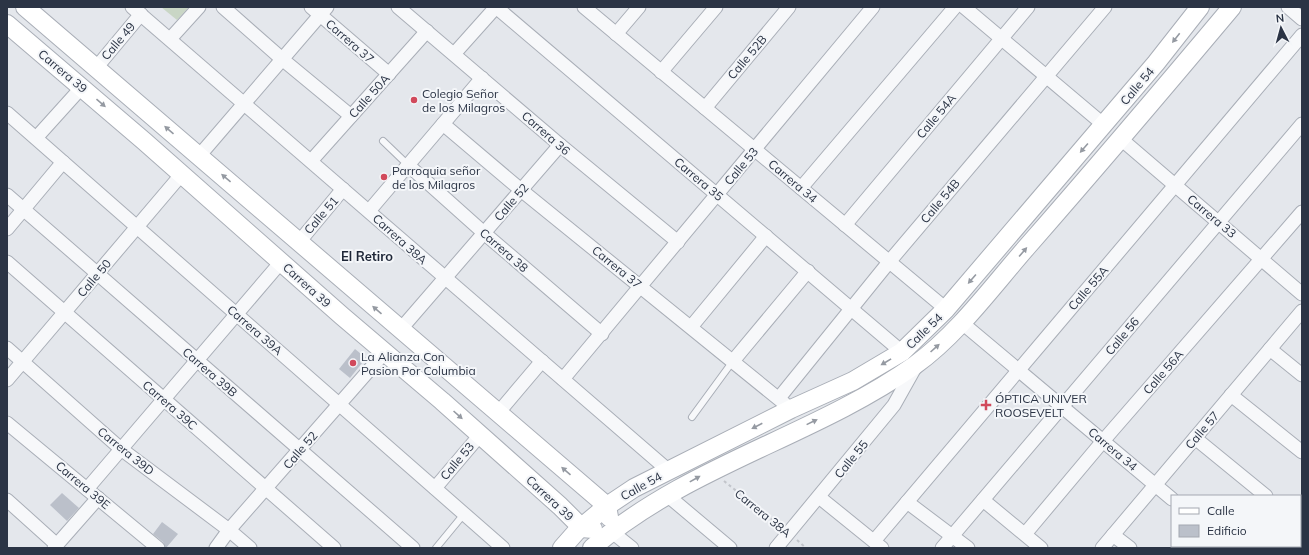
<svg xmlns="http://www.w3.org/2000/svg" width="1309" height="555" font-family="Mulish,sans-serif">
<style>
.green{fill:#c9d6c5}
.building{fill:#bbc0ca}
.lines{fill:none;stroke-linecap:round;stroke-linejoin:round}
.service-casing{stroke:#a9aeb7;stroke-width:8}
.minor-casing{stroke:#a9aeb7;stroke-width:15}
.secondary-casing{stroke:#a9aeb7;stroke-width:20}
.path{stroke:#c2c5cb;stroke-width:2;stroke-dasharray:3 3;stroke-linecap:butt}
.service{stroke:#f7f8fa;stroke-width:6}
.minor{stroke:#f7f8fa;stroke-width:13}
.secondary{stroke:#fff;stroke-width:18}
.oneway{fill:#959aa2}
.poi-dot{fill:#d1495b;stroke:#f4f6f9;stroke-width:1.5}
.labels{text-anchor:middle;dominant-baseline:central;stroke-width:4;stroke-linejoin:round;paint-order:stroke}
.street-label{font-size:12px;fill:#2b3445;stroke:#f4f6f9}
.poi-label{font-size:12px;fill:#2b3445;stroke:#f4f6f9;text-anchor:start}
.neighbourhood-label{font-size:13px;font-weight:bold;fill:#1d2536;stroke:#f4f6f9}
</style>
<rect width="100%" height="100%" fill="#e4e7ec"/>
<polygon class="green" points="161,7 189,7 177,20"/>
<g class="building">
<polygon points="355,349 366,358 350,378 339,369"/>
<polygon points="62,493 79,508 67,521 50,505"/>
<polygon points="162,522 178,534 166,548 163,542 153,534"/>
</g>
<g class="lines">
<g class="service-casing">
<g id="service">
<polyline points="383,141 408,165"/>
<polyline points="692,417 733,361"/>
<polyline points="436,548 464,514"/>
</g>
</g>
<g class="minor-casing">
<g id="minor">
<polyline points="132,7 669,471"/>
<polyline points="223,7 282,59 351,116"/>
<polyline points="311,7 389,74"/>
<polyline points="398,7 560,145 678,242"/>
<polyline points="496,7 902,352"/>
<polyline points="584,7 946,309"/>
<polyline points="964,7 1104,125"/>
<polyline points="1288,7 1302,19"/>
<polyline points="616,34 639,7"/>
<polyline points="170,39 199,7"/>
<polyline points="454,54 496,7"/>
<polyline points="96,68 141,14"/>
<polyline points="661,72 716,7"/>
<polyline points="705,108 789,7"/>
<polyline points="7,113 503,548"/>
<polyline points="443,124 521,190 785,404"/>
<polyline points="36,138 82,87"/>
<polyline points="1121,139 1302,294"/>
<polyline points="199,156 327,7"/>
<polyline points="311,161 427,31"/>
<polyline points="408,165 484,233 602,334"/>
<polyline points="801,188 955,7"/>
<polyline points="7,195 413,548"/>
<polyline points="369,211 482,78"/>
<polyline points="845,225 1028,7"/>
<polyline points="7,229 63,162"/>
<polyline points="299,242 343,189"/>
<polyline points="7,262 334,548"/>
<polyline points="961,322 1172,499"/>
<polyline points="691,327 766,236"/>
<polyline points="400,330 560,145"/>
<polyline points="7,348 121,449 229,530 250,548"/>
<polyline points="1270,349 1302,375"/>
<polyline points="733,361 808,271"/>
<polyline points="563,379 873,7"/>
<polyline points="7,380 181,175"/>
<polyline points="1231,395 1302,452"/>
<polyline points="779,398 889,262 1105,7"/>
<polyline points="498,413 542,361"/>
<polyline points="7,423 158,548"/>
<polyline points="1195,438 1266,496"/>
<polyline points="435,488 480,435"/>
<polyline points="87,489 281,262"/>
<polyline points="667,495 730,548"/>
<polyline points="819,497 882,548"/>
<polyline points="7,500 57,545"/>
<polyline points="983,500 1041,548"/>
<polyline points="907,502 968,548"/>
<polyline points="1300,524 1302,526"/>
<polyline points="612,532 632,548"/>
<polyline points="1025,534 1103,441 1302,212"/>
<polyline points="1113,535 1130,548"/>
<path d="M874,541C1016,372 1161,204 1302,35"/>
<polyline points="1228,546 1230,548"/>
<polyline points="54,548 98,498"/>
<polyline points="216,548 229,530 385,352"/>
<polyline points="776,548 894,405 917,364"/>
<polyline points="942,548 1302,124"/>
<polyline points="1102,548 1302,311"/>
</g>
</g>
<g class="secondary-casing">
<g id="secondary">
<polyline points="25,7 607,506 609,517"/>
<polyline points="7,24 144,141 342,316 442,401 560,506 582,528 593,529"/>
<polyline points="562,548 577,531 607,506 634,488 791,409 853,381 902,352 946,309 1156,63 1200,7"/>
<path d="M592,548C688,465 813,437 915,365C957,335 992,287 1026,248C1096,168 1164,88 1232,7"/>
</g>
</g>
<g class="path">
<polyline points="724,481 780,526"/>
<polyline points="797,540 806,548"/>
</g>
<use href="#service" class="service"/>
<use href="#minor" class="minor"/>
<use href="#secondary" class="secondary"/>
</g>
<defs><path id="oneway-solid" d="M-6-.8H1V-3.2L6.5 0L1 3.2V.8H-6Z"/></defs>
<g class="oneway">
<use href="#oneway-solid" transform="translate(1176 38) rotate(128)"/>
<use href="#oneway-solid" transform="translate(101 103) rotate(41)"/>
<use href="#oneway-solid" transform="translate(169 130) rotate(-139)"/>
<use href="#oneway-solid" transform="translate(1084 148) rotate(131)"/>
<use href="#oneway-solid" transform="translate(226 178) rotate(-140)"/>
<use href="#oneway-solid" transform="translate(1023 252) rotate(-49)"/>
<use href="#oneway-solid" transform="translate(972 279) rotate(131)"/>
<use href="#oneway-solid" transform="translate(377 310) rotate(-139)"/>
<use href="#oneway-solid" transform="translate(935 348) rotate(-42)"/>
<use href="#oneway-solid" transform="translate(886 362) rotate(149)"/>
<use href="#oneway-solid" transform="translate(458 415) rotate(42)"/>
<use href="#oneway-solid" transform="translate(812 422) rotate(-26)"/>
<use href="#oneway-solid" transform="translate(757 426) rotate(153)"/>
<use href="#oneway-solid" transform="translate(566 471) rotate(-139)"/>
<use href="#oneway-solid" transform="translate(695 479) rotate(-29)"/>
</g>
<g class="poi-dot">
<circle cx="414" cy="100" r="4"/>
<circle cx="384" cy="177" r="4"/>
<circle cx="353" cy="363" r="4"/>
<path d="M984 399h4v4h4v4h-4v4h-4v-4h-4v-4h4z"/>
</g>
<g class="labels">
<g class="street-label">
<text transform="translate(118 41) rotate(-50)">Calle 49</text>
<text transform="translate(350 41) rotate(41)">Carrera 37</text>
<text transform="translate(747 57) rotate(-50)">Calle 52B</text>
<text transform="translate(63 71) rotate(40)">Carrera 39</text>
<text transform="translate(1137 86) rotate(-50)">Calle 54</text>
<text transform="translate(369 96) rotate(-48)">Calle 50A</text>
<text transform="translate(936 116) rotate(-50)">Calle 54A</text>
<text transform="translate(546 133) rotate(41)">Carrera 36</text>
<text transform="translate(741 166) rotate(-50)">Calle 53</text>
<text transform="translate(699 179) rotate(40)">Carrera 35</text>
<text transform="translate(793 181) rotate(40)">Carrera 34</text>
<text transform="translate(940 201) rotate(-50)">Calle 54B</text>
<text transform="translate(511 202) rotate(-49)">Calle 52</text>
<text transform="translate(321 215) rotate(-49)">Calle 51</text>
<text transform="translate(1212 216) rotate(40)">Carrera 33</text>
<text transform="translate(400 239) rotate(42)">Carrera 38A</text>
<text transform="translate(504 250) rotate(41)">Carrera 38</text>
<text transform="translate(617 267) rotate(39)">Carrera 37</text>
<text transform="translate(94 278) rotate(-50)">Calle 50</text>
<text transform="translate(307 285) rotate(42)">Carrera 39</text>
<text transform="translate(1088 288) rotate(-49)">Calle 55A</text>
<text transform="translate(255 330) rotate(41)">Carrera 39A</text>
<text transform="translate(924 331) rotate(-44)">Calle 54</text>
<text transform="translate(1122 336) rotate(-50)">Calle 56</text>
<text transform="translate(210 372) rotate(41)">Carrera 39B</text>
<text transform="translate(1163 372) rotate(-49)">Calle 56A</text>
<text transform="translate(170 405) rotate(41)">Carrera 39C</text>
<text transform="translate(1202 430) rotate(-50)">Calle 57</text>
<text transform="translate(1113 449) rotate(40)">Carrera 34</text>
<text transform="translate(300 450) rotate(-49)">Calle 52</text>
<text transform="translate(126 451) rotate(39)">Carrera 39D</text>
<text transform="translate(851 459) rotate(-51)">Calle 55</text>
<text transform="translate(457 461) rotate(-50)">Calle 53</text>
<text transform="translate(83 485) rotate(40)">Carrera 39E</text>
<text transform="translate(641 486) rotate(-29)">Calle 54</text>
<text transform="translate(550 498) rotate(43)">Carrera 39</text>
<text transform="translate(763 513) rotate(39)">Carrera 38A</text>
</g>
<g class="poi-label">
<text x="422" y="93">Colegio Señor<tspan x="422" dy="14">de los Milagros</tspan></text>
<text x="392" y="170">Parroquia señor<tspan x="392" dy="14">de los Milagros</tspan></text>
<text x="361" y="356">La Alianza Con<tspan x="361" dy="14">Pasion Por Columbia</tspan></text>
<text x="995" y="398">ÓPTICA UNIVER<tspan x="995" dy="14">ROOSEVELT</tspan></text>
</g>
<g class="neighbourhood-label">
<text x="367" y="256">El Retiro</text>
</g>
</g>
<rect width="1309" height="555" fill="none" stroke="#2b3445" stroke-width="16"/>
<rect x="1171" y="495" width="130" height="52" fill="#f4f6f9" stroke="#a4a8b1"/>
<rect x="1179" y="508" width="20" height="6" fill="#ffffff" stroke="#a4a8b1"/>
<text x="1207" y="515" font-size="12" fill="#2b3445">Calle</text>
<rect x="1179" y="525" width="20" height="12" fill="#bbc0ca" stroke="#a4a8b1"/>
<text x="1207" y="535" font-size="12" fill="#2b3445">Edificio</text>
<g transform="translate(1281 28) rotate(354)" stroke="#f4f6f9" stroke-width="3" paint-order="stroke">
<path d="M0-3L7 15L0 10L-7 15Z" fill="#2b3445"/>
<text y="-6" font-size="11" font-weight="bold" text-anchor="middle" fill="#2b3445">N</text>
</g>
</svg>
